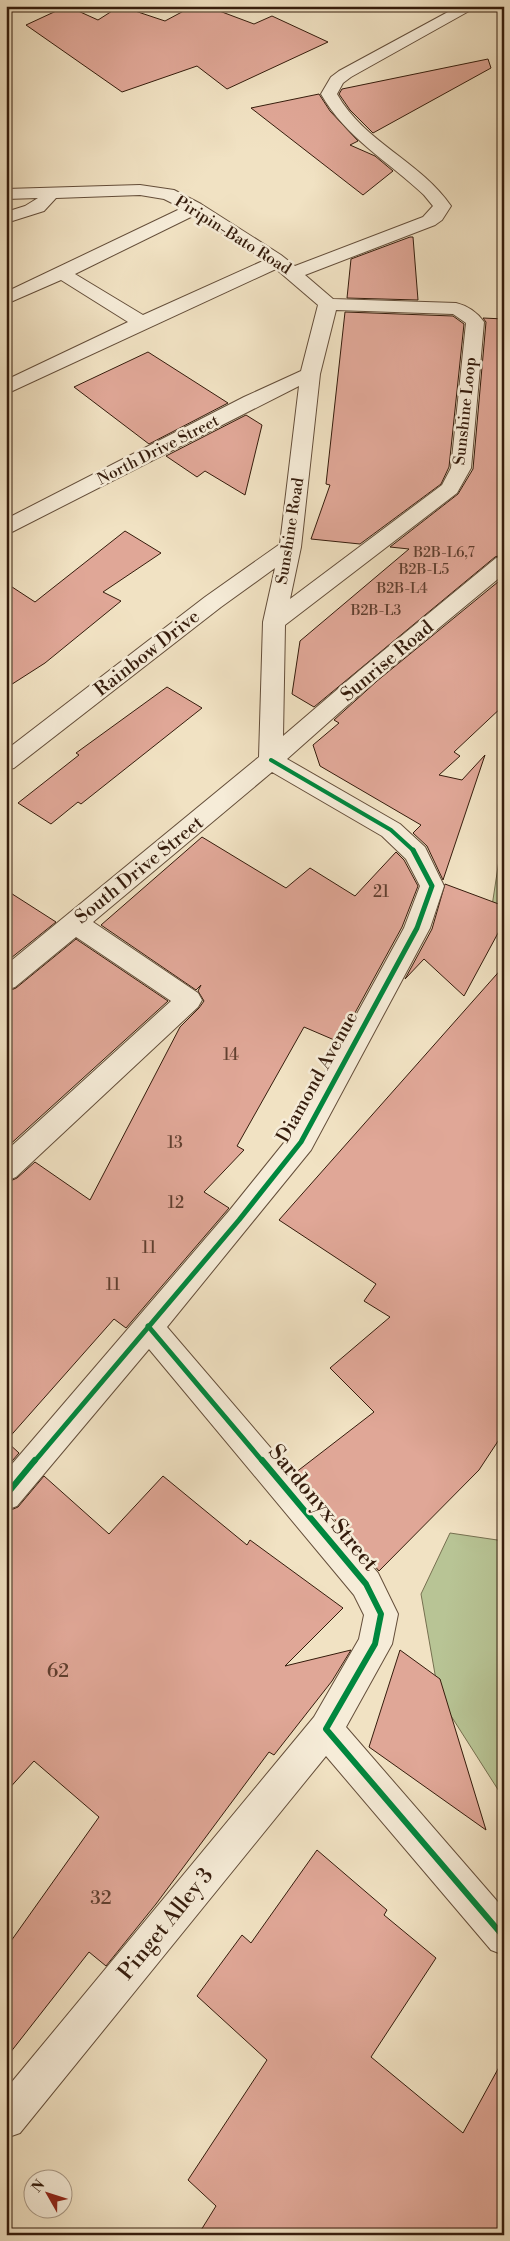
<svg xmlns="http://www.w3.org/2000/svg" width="510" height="2241" font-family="'Libre Bodoni',serif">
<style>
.green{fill:#b8c495;stroke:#767050}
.building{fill:#e0a797;stroke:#351c0c}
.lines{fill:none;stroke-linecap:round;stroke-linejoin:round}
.minor-casing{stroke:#644e3a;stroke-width:2}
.minor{fill:#f6ecd8;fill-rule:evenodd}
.cycleway-far2-casing{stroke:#f6ecd8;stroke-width:6}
.cycleway-far1-casing{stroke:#f6ecd8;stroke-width:8}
.cycleway-casing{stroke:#f6ecd8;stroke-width:9}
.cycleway-far2{stroke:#00873e;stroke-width:4}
.cycleway-far1{stroke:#00873e;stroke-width:5}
.cycleway{stroke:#00873e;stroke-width:6}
.labels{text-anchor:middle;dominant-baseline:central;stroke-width:5;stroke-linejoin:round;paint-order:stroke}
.far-number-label{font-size:14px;fill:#603f2f}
.far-street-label{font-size:16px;fill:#351c0c;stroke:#f6ecd8}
.number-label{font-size:16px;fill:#603f2f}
.street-label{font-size:19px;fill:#351c0c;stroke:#f6ecd8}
.near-number-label{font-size:19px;fill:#603f2f}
.near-street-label{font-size:22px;fill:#351c0c;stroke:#f6ecd8}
</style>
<rect width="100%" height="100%" fill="#f1e2c3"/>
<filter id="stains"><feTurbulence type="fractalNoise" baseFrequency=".004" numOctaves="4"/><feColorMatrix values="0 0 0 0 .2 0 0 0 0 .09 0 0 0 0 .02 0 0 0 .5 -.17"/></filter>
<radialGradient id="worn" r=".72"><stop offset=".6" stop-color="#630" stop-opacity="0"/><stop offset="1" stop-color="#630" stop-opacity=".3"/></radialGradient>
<g class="green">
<polygon points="504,827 504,933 489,926"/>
<polygon points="450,1533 504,1541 504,1799 439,1697 421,1594"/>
</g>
<g class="building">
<polygon points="67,6 98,20 120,6 165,21 193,6 206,6 254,24 272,16 328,42 227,89 197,66 122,92 26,25"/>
<polygon points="488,59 491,68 373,133 350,110 339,94 342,89"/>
<polygon points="319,94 330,111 358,141 350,145 375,156 393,171 363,195 251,108"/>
<polygon points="410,237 413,237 418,300 347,298 351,259"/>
<polygon points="345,312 453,316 464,324 449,467 441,484 360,544 311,539 330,485 326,484"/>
<polygon points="483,318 504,319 504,554 495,557 314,707 292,694 300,641 409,549 390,547 458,494 473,469 486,322"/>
<polygon points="148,352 228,403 149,444 74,387"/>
<polygon points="246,415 262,425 245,495 205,471 197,477 166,456"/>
<polygon points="125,531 161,553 103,592 121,601 45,663 6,688 6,583 35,602"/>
<polygon points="504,577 504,705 454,752 460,756 439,775 462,780 485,755 443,880 427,846 413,833 421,825 320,766 313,745 339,723 334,720 377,681"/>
<polygon points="167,687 202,708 81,804 78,802 51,824 18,803 79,755 76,753"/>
<polygon points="202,837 286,888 310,868 355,896 396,852 404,860 418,886 402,927 339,1042 304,1027 237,1146 244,1150 204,1192 229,1208 126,1328 114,1319 6,1441 6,1183 17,1178 35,1162 90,1200 180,1027 199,1008 204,1001 198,991 201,985 196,990 101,925"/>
<polygon points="445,884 504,906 504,922 464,996 424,959 405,979 432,929"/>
<polygon points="6,890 56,922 6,962"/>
<polygon points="76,939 168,1001 6,1148 6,992 16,988"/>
<polygon points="504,966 504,1432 479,1470 379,1571 295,1473 374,1412 330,1368 390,1317 364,1301 376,1284 279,1220"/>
<polygon points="6,1441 19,1453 6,1468"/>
<polygon points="44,1476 109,1534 163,1476 247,1545 250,1540 343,1608 285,1666 351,1650 332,1681 274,1755 269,1752 156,1904 106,1966 89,1952 6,2058 6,1948 99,1817 34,1761 6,1792 6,1512 18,1507"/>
<polygon points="400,1650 440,1679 486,1830 369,1747"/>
<polygon points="317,1850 387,1910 384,1915 436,1958 371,2057 463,2133 504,2058 504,2235 198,2235 216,2206 188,2180 267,2060 197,1996 242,1935 251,1943"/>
</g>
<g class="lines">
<g class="minor-casing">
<path id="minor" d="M459,6H478L351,77L343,83L337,94C364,142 420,161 451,206L442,220L435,225L305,275L333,299L456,303C468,306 477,312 484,322L471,468L457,493L285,625L283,736L360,670L496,558L504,556V574L376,680L287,759L400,824L425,847L444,886L430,928L311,1150L167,1327L378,1573L398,1614L392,1644L346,1727L504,1909V1955L491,1950L326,1756L20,2133L6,2138V2089L314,1717L359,1639L364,1615L354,1595L149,1349L17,1506L6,1510V1471L229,1211L291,1134L404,928L420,886L406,859L382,836L272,772L93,922L198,993L202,1000L198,1007L16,1177L6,1181V1151L171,1001L76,937L15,987L6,990V965L259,757L263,622L275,568L221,607L14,768L6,770V750L205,597L280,544L299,386L6,535V519L244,397L301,371L318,305L276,269L6,394V380L128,322L61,280L6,304V292L182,208L164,199L140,195L56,198L44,211L6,223V212L25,206L38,198L6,199V189L140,185L174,190L201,204L281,255L295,266L423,217L433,206L424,195C388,161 346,138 321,94L331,77L339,71ZM195,215L265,260L143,315L75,274ZM336,310L453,314L466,323L451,468L442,485L290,599L301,547L320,374Z"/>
</g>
<use href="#minor" class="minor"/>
<g class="cycleway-far2-casing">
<polyline id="cycleway-far2" points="271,760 391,830 414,851"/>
</g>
<g class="cycleway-far1-casing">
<g id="cycleway-far1">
<polyline points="148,1326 263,1462"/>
<polyline points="34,1462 239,1220 301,1142 417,928 432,886 413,850"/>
</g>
</g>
<g class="cycleway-casing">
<g id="cycleway">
<polyline points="262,1460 366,1584 381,1614 375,1644 326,1729 504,1937"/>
<polyline points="6,1495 35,1460"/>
</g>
</g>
<use href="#cycleway-far2" class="cycleway-far2"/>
<use href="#cycleway-far1" class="cycleway-far1"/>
<use href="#cycleway" class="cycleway"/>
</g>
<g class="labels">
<g class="far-number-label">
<text x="444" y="553">B2B-L6,7</text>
<text x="424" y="570">B2B-L5</text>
<text x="402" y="589">B2B-L4</text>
<text x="376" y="611">B2B-L3</text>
</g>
<g class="far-street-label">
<text transform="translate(233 235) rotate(32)">Piripin-Bato Road</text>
<text transform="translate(465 411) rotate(-84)">Sunshine Loop</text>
<text transform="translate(158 450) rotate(-27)">North Drive Street</text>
<text transform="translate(290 531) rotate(-81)">Sunshine Road</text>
</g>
<g class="number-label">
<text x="381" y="892">21</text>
<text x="231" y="1055">14</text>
<text x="175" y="1143">13</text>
<text x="176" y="1203">12</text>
<text x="149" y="1248">11</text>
<text x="113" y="1285">11</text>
</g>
<g class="street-label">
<text transform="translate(147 653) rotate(-38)">Rainbow Drive</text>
<text transform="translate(387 661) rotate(-40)">Sunrise Road</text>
<text transform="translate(139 870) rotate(-39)">South Drive Street</text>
<text transform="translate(317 1077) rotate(-61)">Diamond Avenue</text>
</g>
<g class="near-number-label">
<text x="58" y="1671">62</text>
<text x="101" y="1898">32</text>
</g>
<g class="near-street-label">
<text transform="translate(323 1508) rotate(50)">Sardonyx Street</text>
<text transform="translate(166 1924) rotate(-51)">Pinget Alley 3</text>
</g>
</g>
<rect width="510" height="2241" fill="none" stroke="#f1e2c3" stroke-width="25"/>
<rect x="8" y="8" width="495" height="2226" fill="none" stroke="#351c0c" stroke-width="2.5"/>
<rect x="12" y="12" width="485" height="2216" fill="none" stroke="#351c0c"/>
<g transform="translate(48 2194) rotate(309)"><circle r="24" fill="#f6ecd8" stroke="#a99986"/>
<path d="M0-4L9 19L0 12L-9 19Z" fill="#8f2418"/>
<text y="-8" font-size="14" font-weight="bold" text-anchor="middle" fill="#351c0c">N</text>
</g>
<rect width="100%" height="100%" filter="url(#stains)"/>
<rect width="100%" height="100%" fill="url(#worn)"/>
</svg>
